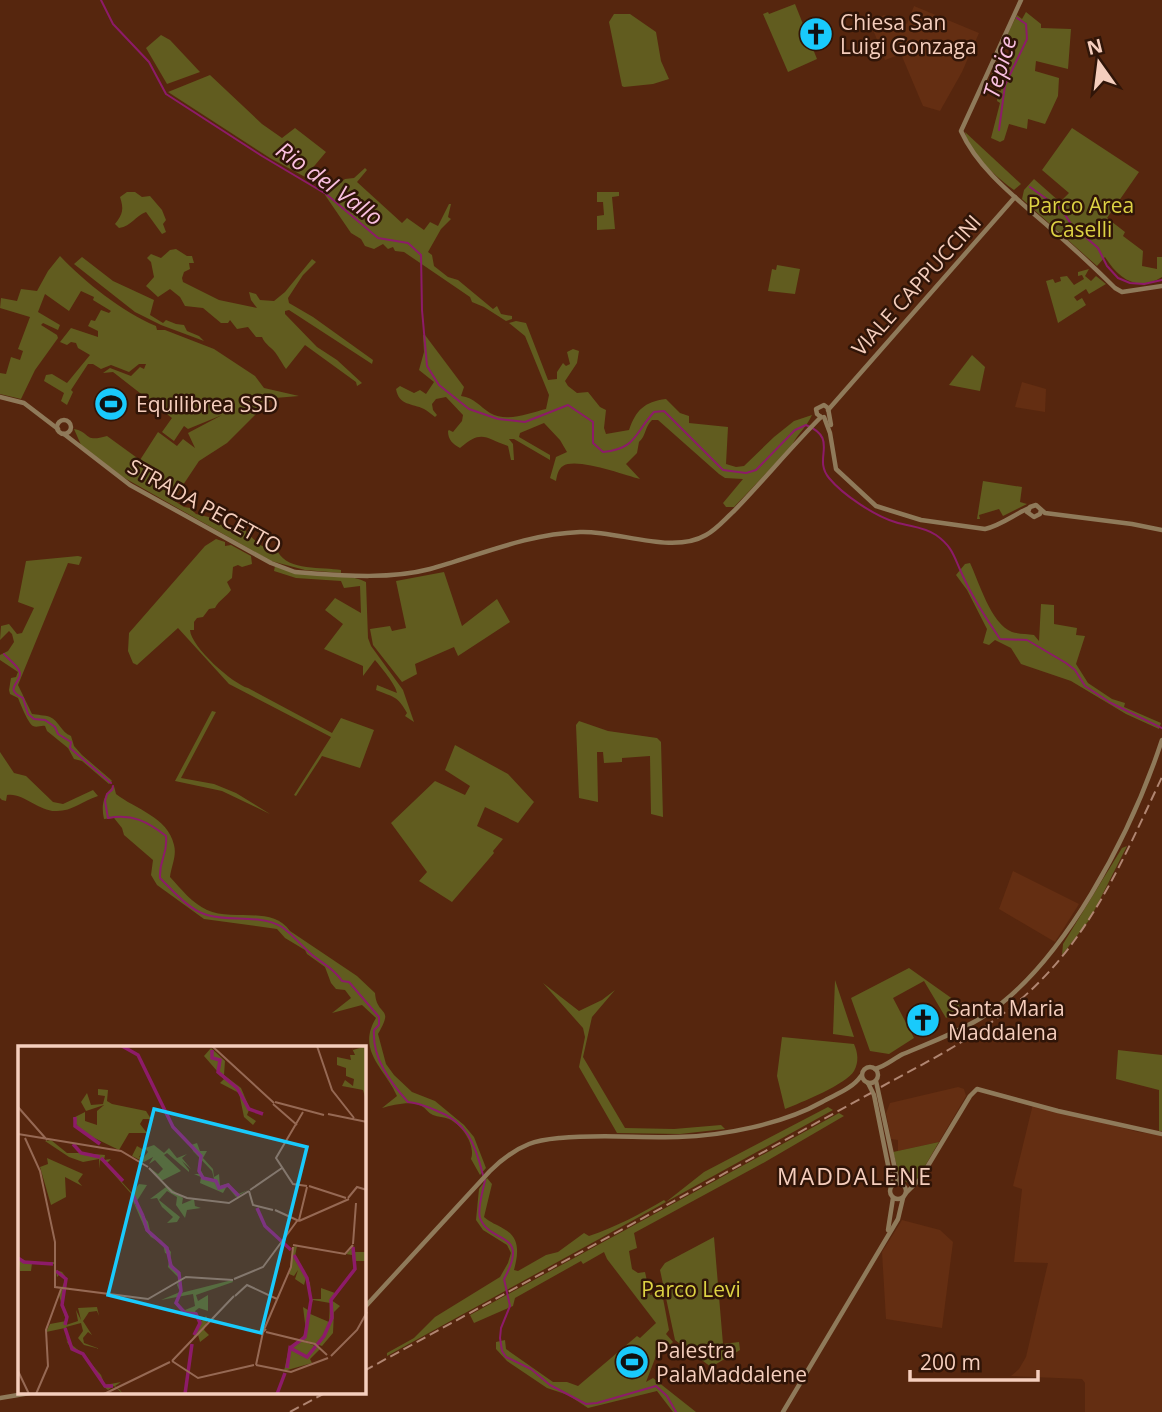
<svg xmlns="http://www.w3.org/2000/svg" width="1162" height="1412" font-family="'Open Sans',sans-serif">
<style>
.built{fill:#642e12}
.green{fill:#615c1f}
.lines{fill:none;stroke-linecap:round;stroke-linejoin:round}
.stream{stroke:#8d1b69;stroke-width:2}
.secondary{stroke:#8f7a5a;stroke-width:4.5}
.rail{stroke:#b08571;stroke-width:2;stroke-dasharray:10 5;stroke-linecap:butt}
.labels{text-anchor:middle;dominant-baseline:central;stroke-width:5;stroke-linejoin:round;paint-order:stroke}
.poi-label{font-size:21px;fill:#f5cebd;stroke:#301508;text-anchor:start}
.park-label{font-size:21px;fill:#ddd244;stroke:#301508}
.street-label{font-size:21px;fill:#f5cebd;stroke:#301508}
.water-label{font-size:23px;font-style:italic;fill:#f9bfdf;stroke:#301508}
.neighbourhood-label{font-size:23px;letter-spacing:2px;fill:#f5cebd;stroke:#301508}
.inset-river{fill:none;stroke:#8d1b69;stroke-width:3.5}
.inset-road{fill:none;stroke:#966954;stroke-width:2}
.view{fill:#19cafc;fill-opacity:0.15;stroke:#19cafc;stroke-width:3.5}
.inset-edge{fill:none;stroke:#f5cebd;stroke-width:3.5}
</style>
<rect width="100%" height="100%" fill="#56260e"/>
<g class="built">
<polygon points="914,6 979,33 962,72 940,111 923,106 901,54 885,60 870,22 884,15 907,24"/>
<polygon points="1022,382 1046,389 1045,412 1015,407"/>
<polygon points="1013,871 1079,904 1055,942 999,909"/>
<polygon points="958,1087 964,1089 966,1096 939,1142 898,1151 898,1140 891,1139 886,1113 890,1103"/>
<polygon points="1033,1104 1138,1132 1162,1135 1162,1412 1085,1412 1085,1383 1082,1379 1011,1376 1019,1369 1026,1357 1048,1263 1014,1262 1022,1189 1013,1186"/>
<polygon points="902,1220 940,1230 953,1242 942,1328 886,1319 882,1252"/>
</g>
<g class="green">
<polygon points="795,4 817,59 788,72 763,14 768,12 769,14"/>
<polygon points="1026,12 1041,24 1041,28 1071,29 1068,69 1036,61 1035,71 1059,78 1058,96 1045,124 1028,119 1027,129 1009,124 1004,140 1000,142 991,138 1000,103 997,101 998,95 995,93 996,90 1001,91 1000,83 989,79 993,72 1004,76 1006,70 1002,68 1006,55 1013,57 1018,42 1006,37 1017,15 1022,19"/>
<polygon points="614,14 630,14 656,32 661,61 669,79 653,84 624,87 622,86 609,22"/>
<polygon points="161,35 170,40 200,72 167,84 146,48"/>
<polygon points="210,75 262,124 282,138 295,128 326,152 305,177 270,158 168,92"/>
<path d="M1072,128L1139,172L1107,218L1125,232L1123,236L1143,251L1142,266L1157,269V257H1162V277C1137,292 1119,279 1105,257L1097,266L1022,199L1024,190L1034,179L1060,202L1069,193L1042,170Z"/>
<path d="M965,132L1021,184L1014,190C998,179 968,152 965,132Z"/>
<polygon points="365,168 367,170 357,182 402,223 407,218 424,230 430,222 438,226 449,204 451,204 448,217 451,219 441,229 428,252 432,255 434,266 448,277 458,280 493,309 497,306 501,314 512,316 512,319 506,321 484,307 472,302 470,297 404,252 395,251 393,247 388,249 383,244 374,249 365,246 361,239 351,233 325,195 345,179 354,178"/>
<path d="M127,192H135L142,197L150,196L162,210L166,220L163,224L166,232L162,234L146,212C135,216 132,226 119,228L115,224C123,214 124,209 120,197Z"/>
<polygon points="597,192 619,192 619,196 612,197 615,229 597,230 597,216 604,215 603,202 597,202"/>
<path d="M176,249L187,256H192L194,263H189L190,269L184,272L182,278L183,282L219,300L257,308L251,300L249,292L256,294L260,300L274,301L285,292L312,259L316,262L303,275L288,298L289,303L313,317L373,360L372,364L289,310L285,311V314L317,347L337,360L362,383L357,386L356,382L305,345L286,369C282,363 281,361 277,355C273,348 265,345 262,337H256L248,327L237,329L230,320L228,323H221L203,308L185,306L180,297L170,289L158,297L146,286L154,277L151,262L147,258L151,254L161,258L170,250Z"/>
<path d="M60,256C85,282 122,312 156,326L157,330H165L214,349L255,376L264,388L299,396L275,398L267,403L227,443L199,461L173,500L184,507L190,508L196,514L217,519L219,524L236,529L245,530C254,540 263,550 278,552C288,571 323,567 341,570V573L305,570L271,561L121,476L81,445L74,429C91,432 83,443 107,436L140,460L158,432L177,446L183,439L195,448L188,433L222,415L188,429L184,426L174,441L162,432L172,418L113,372L103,373L110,368L131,376L140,367L144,369L146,364H139L129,372L111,365L101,369L93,364H88L71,390L73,392L67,405L61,401L64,393L44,381L46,375L52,374L67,383L90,355L78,348L76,343L71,342L67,345L60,342L71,328L98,337V331L88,326L91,320L95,321L101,310L109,313L111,311L93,300L94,297L81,291L69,311L45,294L38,312L60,325L58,330L43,323L41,325L57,335L58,338L35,370L21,399L0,394V373L6,374L11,357L20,360L23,351L18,349L30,317L0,308L1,298L17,301L21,289L37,291L48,271Z"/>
<polygon points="82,257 113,281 154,300 150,315 163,323 166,320 176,324 184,325 187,331 199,336 204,341 161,325 135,312 74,264"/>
<polygon points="777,265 800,269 795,294 768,291 772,269 776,270"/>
<polygon points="1089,269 1085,276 1091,281 1096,276 1106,284 1089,294 1086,289 1074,297 1077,301 1082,298 1086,305 1058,323 1046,281 1053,279 1055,283 1061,281 1060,277 1067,276 1074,285 1084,279 1082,275 1078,276 1078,272"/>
<path d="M516,321L526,323L548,380L557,379V372L563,363L566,366L570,364L567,352L573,349L579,351L577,363L565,381L568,386L577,393L588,392L600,407L606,410L604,428L606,434L629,430C636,410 644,402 666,399L680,413L689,416V423L728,427L726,464L736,467L744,466L774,437L794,421L812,415C807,427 796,435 792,446L734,507H726L723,503L743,479L725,478L719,474L658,420H652C645,426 646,436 639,442L637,453L626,464L640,479C624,475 576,457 563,466C558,469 557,476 556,481L550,478L556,457L567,452L560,440L544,423L520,433L519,437L550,455V460L514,439H509L513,444L514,460H511L508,446C485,438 482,429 460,448C453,444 448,440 448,431L449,430L453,432L462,421L463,415L446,397L436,399L432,404L433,410L437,415L435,417C431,414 428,411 424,409C412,403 399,406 396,389L400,386L414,393L420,390L426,394L434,382L419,370L424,352L423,335H425L464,387L461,396C475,398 479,406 490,413C507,423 529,413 546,409L549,395L525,336L509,323Z"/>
<polygon points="972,355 985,367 980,391 949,385"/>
<polygon points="983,481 1022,487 1020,502 1027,504 1003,516 999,509 979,515 980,519 977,519"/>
<path d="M216,539L225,542V546L231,545L251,556L252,564L242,567L238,565L233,567L232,578L227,582L231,590C226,597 219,600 215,608L209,609L203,617L197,618L194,622V630H190C191,647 233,684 248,688L332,733L341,718L374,730L360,768L322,756L296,796L294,795L331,737L229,684L178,628L137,665L133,663L128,651L129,633L205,546Z"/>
<path d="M78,556L82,557L79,565L68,563L18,685L32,714C37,715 45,715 50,717C59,721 61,732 71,736L74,746L82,755L110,779L112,781L109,784L82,761L74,759L68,748L47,731L45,726C41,725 37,728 33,726C28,723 20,703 18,698L10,694L9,690L11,678L16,677L18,672L0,660V655L8,651L14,642L12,634L9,631L0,640L1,626L9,624L17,634L22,633L34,608L18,602L26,561Z"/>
<path d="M970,563C979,582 991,624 1012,632C1018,634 1027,634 1034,635L1039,641L1041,604L1054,605V624L1077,628L1076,635L1085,636L1076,664L1088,683L1112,699L1125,703L1124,707L1161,723L1159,729L1126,714L1071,681L1021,664L1011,648L995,640L989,645L983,643L987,629L967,590L956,575L965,564Z"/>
<path d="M275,566C308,581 339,569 366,582L368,638L371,646L403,690L414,722L405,716L407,713C398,696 393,697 376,690L377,685L397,693C396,685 381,667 375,660L363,676V666L324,649L343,624L325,610L335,598L361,613L360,586L344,588L341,581L296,578L274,571Z"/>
<polygon points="444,572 462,626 497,599 510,622 458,656 454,647 415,664 417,674 402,682 373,645 370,629 390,626 392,631 406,628 396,581"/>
<polygon points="212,711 216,712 181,778 214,784 236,793 270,814 222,791 175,781"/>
<polygon points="579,721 608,731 657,738 661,742 663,817 651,814 650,756 622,758 622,762 604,763 603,752 597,752 598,802 579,798 576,725"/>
<polygon points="455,745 508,774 534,802 518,823 485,807 477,826 503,839 493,851 494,853 452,902 419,881 427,872 391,823 435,781 465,795 470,786 445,770"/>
<path d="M0,752L14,773L26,776L53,802L63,804L93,790L98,796C83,801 71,812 55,811C39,811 22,792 7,795L6,801L2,800L0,798Z"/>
<path d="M114,786L116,794C135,809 168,817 174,845C177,856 171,867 170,877C181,889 192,903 207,910C232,922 272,905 290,931L357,976L375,993C377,1018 395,1005 378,1034L386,1064L394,1075L412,1092L435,1101L464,1125L474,1137L486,1168L480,1175L471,1159C476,1145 462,1125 449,1119C444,1117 438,1117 433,1115C428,1113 425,1107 420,1105C409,1101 393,1105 382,1108L397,1096C385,1068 356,1051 376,1018L362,1005L332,1013L351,998L345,990L336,989L331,983L325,967L307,954L305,950L285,938L277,929L204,919L157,885L151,875L153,860L124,835L122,828L114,818L104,819C101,806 103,794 114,786Z"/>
<polygon points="1127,846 1090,919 1062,955 1063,944 1122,848"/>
<polygon points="909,968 964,1007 946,1018 924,981 893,998 914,1038 889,1054 870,1051 851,998"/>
<polygon points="835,980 854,1037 833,1034"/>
<polygon points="543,983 579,1011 602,1000 615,990 592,1017 583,1057 625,1128 674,1129 721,1125 725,1129 680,1134 617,1133 579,1067 585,1037 583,1028"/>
<path d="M782,1037L854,1044C858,1053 859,1062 854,1071C847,1084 800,1103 785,1109L777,1076Z"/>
<polygon points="1118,1050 1162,1055 1162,1131 1159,1131 1159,1090 1116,1079"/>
<path d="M828,1107L833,1110L387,1356V1353L414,1338L435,1317L500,1277L508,1263L511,1253L507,1245L483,1230L476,1220L479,1189L487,1178L492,1184L484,1217C491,1223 496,1224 504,1229C521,1238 518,1255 514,1270L518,1271L546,1255L558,1252L584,1233L589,1236C616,1227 640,1214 664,1200L666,1202L704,1172Z"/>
<polygon points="839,1113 844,1116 765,1162 634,1233 637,1248 629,1251 632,1269 638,1273 645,1272 650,1295 662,1293 669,1330 666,1334 673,1342 656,1356 646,1382 653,1378 696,1412 673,1412 657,1391 588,1408 568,1395 547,1388 507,1361 496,1349 496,1342 505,1340 506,1349 553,1382 567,1382 578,1386 637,1336 640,1338 656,1323 607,1259 604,1252 583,1264 581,1261 515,1298 513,1306 474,1323 470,1315"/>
<polygon points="939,1142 918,1178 910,1183 901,1181 893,1152"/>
<polygon points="714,1237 723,1344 739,1342 740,1350 711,1367 675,1340 660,1270 665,1263"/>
</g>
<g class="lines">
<g class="stream">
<path d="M101,0L113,24L149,62L166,94L262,156L326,194L378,238L408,243L421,255L422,310L427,366L439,385L469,409L498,419L525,422L568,405L593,422V443L603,452C636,449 634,434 654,412L664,411L723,470L746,473L756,470L795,430L806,425C840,439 812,458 829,478C843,495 875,516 895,522C910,527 922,526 936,535C953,547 954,557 962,574C972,597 986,618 1000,639L1027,640L1066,663L1075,670L1085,686L1111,703L1162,728"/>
<polyline points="999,130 1005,85 1027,39 1026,24 1017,18"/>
<polyline points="1030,187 1062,210 1071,224 1098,248 1107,266 1118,278 1130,283 1144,284 1162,280"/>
<path d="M4,654C8,659 19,666 20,673C21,683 3,689 23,698L28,714L34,719L45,720L55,727L58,734L71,742L70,748L111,783"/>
<path d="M113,786L112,790L107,794L105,801L108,818C132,813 148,822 166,836C168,856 159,858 160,878C173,891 189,910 207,915C230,922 260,914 282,927C292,934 300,944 310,953C321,963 333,967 342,981L349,982L379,1017V1025L374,1030C372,1058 390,1082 408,1102C419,1103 425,1106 435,1110C467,1122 475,1143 483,1175"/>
<path d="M485,1180C483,1191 477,1209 480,1218C490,1245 531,1230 504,1279L510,1306L501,1328L500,1338L502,1351L506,1357L531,1369L550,1385L586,1404L597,1403L656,1386L667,1396L676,1412"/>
</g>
<g class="secondary">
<path d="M1021,0L961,131C978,169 1016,198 1048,226C1071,246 1093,266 1115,288L1122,292L1162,286"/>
<polyline points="0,397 24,403 58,429"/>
<polyline points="828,410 1015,197"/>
<polyline points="821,417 817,414 816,409 824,405 828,408 831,425"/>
<path d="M824,417L830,433L836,469L876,506L921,520L985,529C1000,526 1015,514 1029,508"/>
<circle cx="64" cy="427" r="7"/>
<path d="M64,434L130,485L271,563L295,572L308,573C347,576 392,579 430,569C480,555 527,534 580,532C617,530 672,555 706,535C717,529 725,519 734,511C764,480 791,447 821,417"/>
<polyline points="1027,512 1034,517 1040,514 1041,510"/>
<polyline points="1028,512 1030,507 1036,505 1045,513 1132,524 1162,530"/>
<circle cx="870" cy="1075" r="8"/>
<path d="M875,1069C886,1066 893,1059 903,1054C930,1043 956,1033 981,1018C1064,966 1132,831 1162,740"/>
<polyline points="876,1081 898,1183"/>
<polyline points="868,1083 874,1095 892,1185"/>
<circle cx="898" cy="1191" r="8"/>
<polyline points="906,1193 920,1179 970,1096 977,1089 1058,1111 1162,1134"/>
<polyline points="888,1230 893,1198"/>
<path d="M364,1308L490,1171C501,1160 514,1150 529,1144C539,1140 550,1139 560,1138C600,1134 638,1138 678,1137C723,1136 783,1124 822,1102C836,1094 852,1089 861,1076"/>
<polyline points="0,1398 30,1393"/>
<polyline points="783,1412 898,1219 903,1198"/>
</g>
<g class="rail">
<path d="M881,1087C921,1065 963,1044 1000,1016C1084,954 1119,868 1162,777"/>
<polyline points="364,1371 871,1093"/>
<polyline points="290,1412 325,1393"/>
</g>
</g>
<defs>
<g id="church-disc" transform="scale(1.75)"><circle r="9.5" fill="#19cafc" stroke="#301508"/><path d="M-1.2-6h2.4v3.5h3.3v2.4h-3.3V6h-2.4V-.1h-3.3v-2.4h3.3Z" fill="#111"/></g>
<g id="stadium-disc" transform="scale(1.75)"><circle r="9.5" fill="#19cafc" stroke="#301508"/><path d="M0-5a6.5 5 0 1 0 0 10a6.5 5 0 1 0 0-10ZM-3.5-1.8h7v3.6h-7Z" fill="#111"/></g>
</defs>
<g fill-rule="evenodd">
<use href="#church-disc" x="816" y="34"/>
<use href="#stadium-disc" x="111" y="404"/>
<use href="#church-disc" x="923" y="1020"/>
<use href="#stadium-disc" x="632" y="1362"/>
</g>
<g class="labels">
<g class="poi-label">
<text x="840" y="22">Chiesa San<tspan x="840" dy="24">Luigi Gonzaga</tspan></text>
<text x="136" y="404">Equilibrea SSD</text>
<text x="948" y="1008">Santa Maria<tspan x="948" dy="24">Maddalena</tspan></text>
<text x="656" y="1350">Palestra<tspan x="656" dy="24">PalaMaddalene</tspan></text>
</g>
<g class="park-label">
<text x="1081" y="205">Parco Area<tspan x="1081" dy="24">Caselli</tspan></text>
<text x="691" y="1289">Parco Levi</text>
</g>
<g class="street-label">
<text transform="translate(916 285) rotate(-48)">VIALE CAPPUCCINI</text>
<text transform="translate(205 506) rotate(29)">STRADA PECETTO</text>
</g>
<g class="water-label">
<text transform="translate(999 67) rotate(-73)">Tepice</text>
<text transform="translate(330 183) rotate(36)">Rio del Vallo</text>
</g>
<g class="neighbourhood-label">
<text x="855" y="1176">MADDALENE</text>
</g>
</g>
<g transform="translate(18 1046)">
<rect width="348" height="348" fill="#56260e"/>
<path d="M333,0L335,4L348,0V54L345,44L324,40L327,34L335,40L336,33L328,30V22L319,19V11L333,14L332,9H337ZM193,2L207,15L206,29L223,42L232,63L245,68L231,64L229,69L238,75L235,79L226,71L221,47L202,37L206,33L186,10ZM80,43L90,44L89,55L94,58L128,65L133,73H125L122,78L129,87H111L101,104L62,85L55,72L67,66V75L79,79V65L86,59L68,65L63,56L69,47L73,59L85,58L87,50L80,49ZM33,94L49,107H62L55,96L64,107L87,109L86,114L93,113L89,117L92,123L114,147L121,138L129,139L117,158L130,176L133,189L143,194L153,206L152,216L161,226L162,233L150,221L152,209L147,207L145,198L133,191L128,185L115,155L116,151L85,116L82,114L81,123V113L65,116L51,111L27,95ZM179,97L182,105H189L185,112L195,123L196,131L201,128L202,140L211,137L218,149L230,144L218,151L209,140L205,147L182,137L183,131L176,128H181V121L188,134L196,133L194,125L175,105L173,99ZM136,99L146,107L151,102L159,112L169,108L164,112L173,123L164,115L171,124V126L149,107L146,109L163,125L143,135L165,152L164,158L176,153L177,160L183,162L169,164L167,172L158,159L159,151L149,145L141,154L162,171L159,176L149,177L155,171L144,161L139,152L132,153L148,141L132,122L140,128L145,123L137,114L131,118L135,111L126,116L114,110L119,100L126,104L121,111L125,112L130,106L127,102ZM29,112L65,128L60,135L64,140L47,131L48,151L33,159L22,121L30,118ZM279,200L277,210L292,237L293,248L288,232L286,239L277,233L280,224L276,230L271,228L275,201ZM336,200V206H348V215H338V224L313,254L322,260L316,266L315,287L304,300L283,293L288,285L285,261L290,264L293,253H303V242L317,247L336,224L334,209L328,208ZM295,254L312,257L311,276L290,267ZM0,211L12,217L37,216L38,224L44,226L47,230L48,240L44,259L50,272L48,279L60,275L58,264L63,274L60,262L79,261L81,270L79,265L71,266L65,275L74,289L70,286L65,292L66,297L82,303L66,299L60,292L65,285L63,277L48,281L49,295L65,308L83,329L87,339L103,336L97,340L102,344L105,348L96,340L90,344L86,341L64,308L54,304L49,296L47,282L28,286L32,278L48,275L41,249L47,234L43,227L39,231L37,218L14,217L13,225H2ZM214,234L215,236L178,249L180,255L190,249V265L181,262L177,265L184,275L188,270L190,273L186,284L191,289L182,296L180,289L175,292L181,277L177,268H167L157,257L167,264L177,260L175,248L143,254L162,246L159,239L160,235L163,247ZM281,294L303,302L292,313L294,317L266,325L271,302Z" fill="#615c1f" fill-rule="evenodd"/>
<path class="inset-river" d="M104,0L120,9L155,81L183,110L181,125L185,132L198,135L201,142L210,139L221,150M194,4V12L202,14L200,26L219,42L231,63L245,68M57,71V80L82,98M55,98L63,107L82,111M83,112L105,135M115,149L125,170M239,162L247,180L273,204M125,170L129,184L149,202L153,220L161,227L163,245L158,257L167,267L178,268L182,277L176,289M0,212L6,216L35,218M38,225L48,233L44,259L49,271L47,279M47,282L54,303L65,308L87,340H95M272,302L287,291L293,254L289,232L276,209M269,322L272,302L289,311L306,290L314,272L313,254L337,223L335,201M167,348L174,298M259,348L267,327"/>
<path class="inset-road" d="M194,0L256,57M299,0L314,44L336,72M257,56L306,69M255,58L279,79M0,61L29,94M285,66L258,112L275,138L289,140M310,68L349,76M0,88L103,105L130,121M7,92L22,125L37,196V241L130,253L168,231L215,234M131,122L154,146L169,152L211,157L231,145M291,140L328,152M232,144L264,122M231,145L235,159L255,164M330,152L339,141L349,144M257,164L281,175M281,174L289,141M281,175L331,153M335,198L338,157M275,199L327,208L335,199M216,233L245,221L279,175M217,250L229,239L259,253M248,283L245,286L273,221L275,201M248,286L297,298L309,309M313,310L339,284L349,266M154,315L216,250M154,315L180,332L236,319M238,319L245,286M238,319L273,326L310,312M0,325L11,348M18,348L30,320L28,284L43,243M86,348L152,316"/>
<path class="view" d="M136,63L289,101L243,287L90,249Z"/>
<rect width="348" height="348" class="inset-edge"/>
</g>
<g transform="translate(1099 63) rotate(346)" stroke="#301508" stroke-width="5" paint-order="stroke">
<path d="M0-5L12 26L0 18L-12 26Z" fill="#f5cebd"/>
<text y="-10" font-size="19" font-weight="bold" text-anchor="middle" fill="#f5cebd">N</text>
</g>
<path d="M910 1370v10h128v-10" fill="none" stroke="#f5cebd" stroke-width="3.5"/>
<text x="920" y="1370" font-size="21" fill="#f5cebd" stroke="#301508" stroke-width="5" paint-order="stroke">200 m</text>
</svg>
